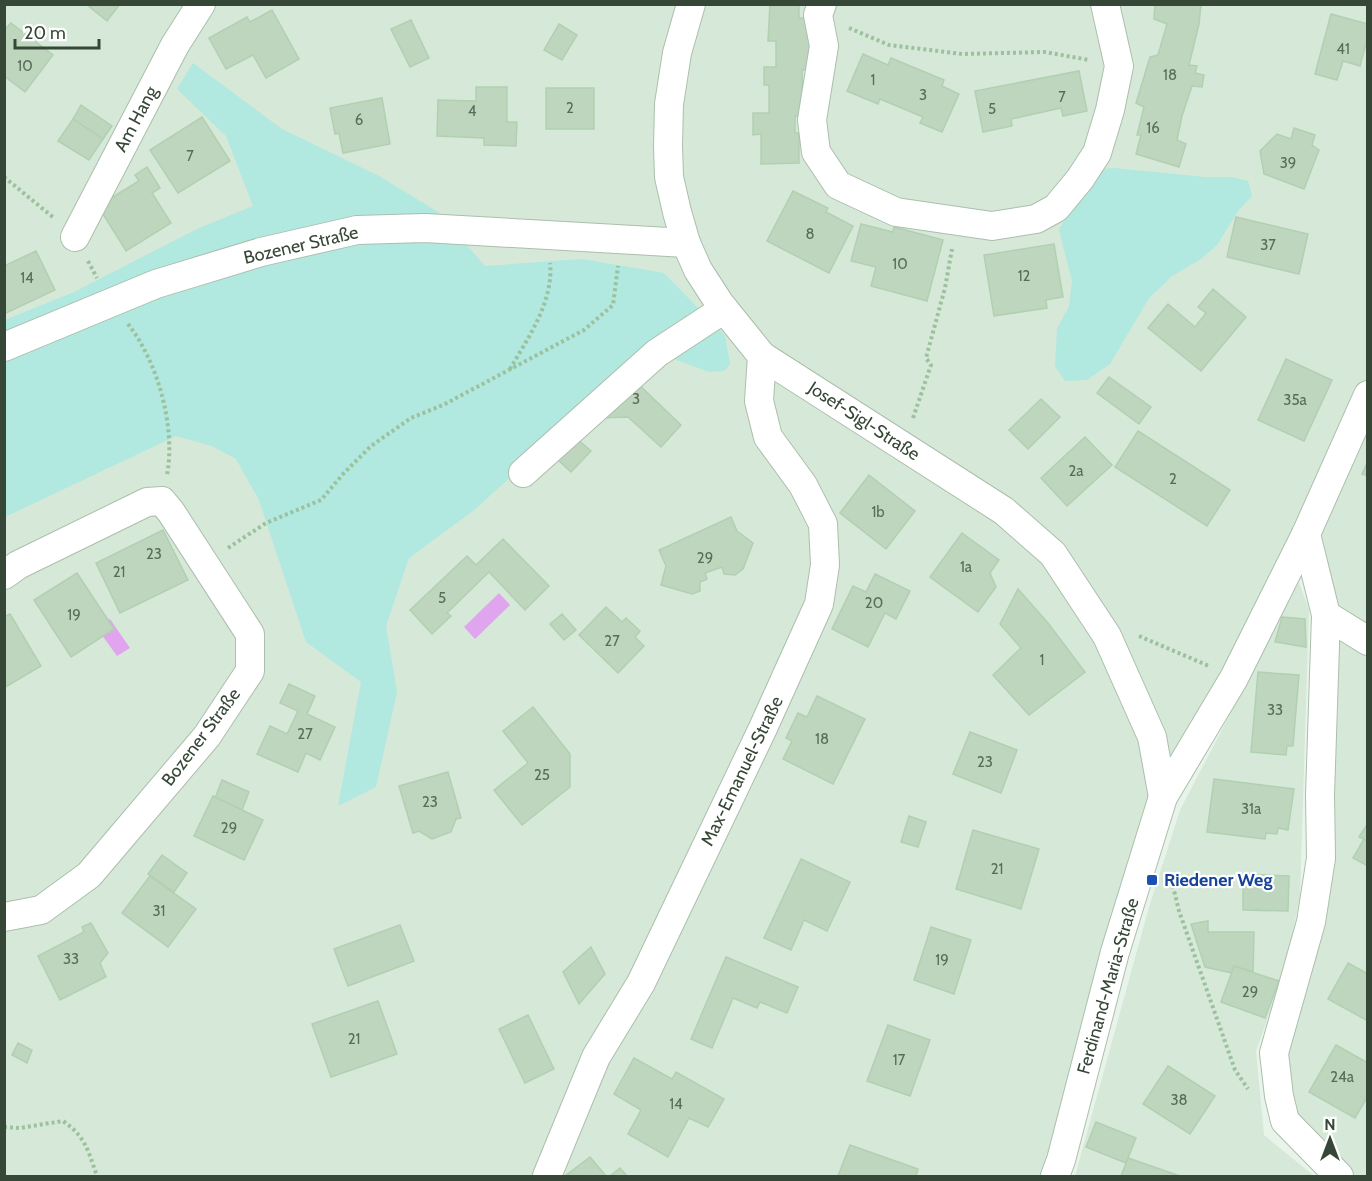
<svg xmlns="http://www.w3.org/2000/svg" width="1372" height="1181" font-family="Cabin,sans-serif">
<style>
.residential{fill:#d6e8d8}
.green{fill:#b1e8df}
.water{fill:#e1a5f0}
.building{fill:#bed6be;stroke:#b1d0b1;stroke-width:1.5}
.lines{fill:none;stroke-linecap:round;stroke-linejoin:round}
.minor-casing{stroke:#abbfac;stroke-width:30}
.path{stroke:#9cc19d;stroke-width:4;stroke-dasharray:3 3;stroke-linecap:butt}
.minor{stroke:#fff;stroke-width:28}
.transit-dot{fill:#1a4fb4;stroke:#fff;stroke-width:2}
.labels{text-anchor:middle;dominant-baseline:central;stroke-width:4.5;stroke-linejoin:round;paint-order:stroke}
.number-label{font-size:15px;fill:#596b59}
.street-label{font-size:18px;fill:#374737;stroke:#fff}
.transit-label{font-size:18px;font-weight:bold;fill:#164399;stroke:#fff;text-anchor:start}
</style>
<rect width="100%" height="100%" fill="#e8f4e9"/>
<g class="residential">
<polygon points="5,5 1367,5 1367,1176 1339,1176 1279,1096 1311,922 1326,615 1306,535 1163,797 1056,1176 5,1176"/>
<polygon points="1299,582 1309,610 1300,896 1286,967 1256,1051 1264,1135 1314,1176 1075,1176 1149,907 1180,810"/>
</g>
<g class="green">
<polygon points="193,63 282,129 379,176 438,212 485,266 582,259 664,273 725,336 730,364 724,371 709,372 644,348 599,398 473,511 409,558 386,626 397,692 376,787 338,806 361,682 306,642 259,500 236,459 212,446 176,436 5,517 5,320 74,292 197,229 253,206 226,136 177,89"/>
<polygon points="1114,168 1205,177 1231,177 1248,181 1252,196 1238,211 1217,245 1201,259 1172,276 1149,298 1110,364 1087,380 1065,381 1055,366 1057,329 1069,306 1072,281 1059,230 1075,201 1097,170"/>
</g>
<g class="water">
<polygon points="499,593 510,605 475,639 464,627"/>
<polygon points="110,619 130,648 117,656 97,628"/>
</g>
<g class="building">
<polygon points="86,4 120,4 107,21"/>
<polygon points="770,4 799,4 799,18 811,18 812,70 802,70 803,116 795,116 795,133 799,133 799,163 761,164 761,134 753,135 753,113 769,113 769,85 764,85 764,67 776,67 776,41 768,41"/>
<polygon points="1155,4 1201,4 1199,24 1189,65 1197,66 1195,73 1204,75 1202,87 1192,86 1182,116 1177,140 1186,144 1179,167 1136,154 1141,135 1137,135 1144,107 1136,103 1150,57 1158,55 1167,24 1154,19"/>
<polygon points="272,10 299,59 266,78 253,55 226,69 209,38 247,17 250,22"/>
<polygon points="1331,14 1368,24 1368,36 1360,66 1343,61 1337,80 1315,74"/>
<polygon points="411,20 429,58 410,67 391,29"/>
<polygon points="11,23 53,55 25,92 4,76 4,30"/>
<polygon points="559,24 577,35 562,60 544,50"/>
<polygon points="863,54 888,65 891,58 944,80 942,86 959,94 942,132 920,123 923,117 880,99 878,104 847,91"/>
<polygon points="1079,71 1087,111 1063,116 1061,108 1011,119 1012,126 983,132 975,91"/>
<polygon points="476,87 507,87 507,122 517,122 516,146 484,145 484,138 437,136 438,100 476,101"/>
<rect x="546" y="88" width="48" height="41"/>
<polygon points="382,98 390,144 343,153 339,133 335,134 330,108"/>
<polygon points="81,105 112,126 103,139 73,119"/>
<polygon points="202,117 230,161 178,193 150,150"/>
<polygon points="73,119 103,139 89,160 58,141"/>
<polygon points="1294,128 1315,135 1312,145 1319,150 1304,189 1264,174 1260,151 1277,134 1291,139"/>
<polygon points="147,167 160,188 152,193 171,223 126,251 98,206 139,181 135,175"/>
<polygon points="793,191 828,208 826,212 853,226 829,273 767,241"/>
<polygon points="1236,217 1308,234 1299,274 1227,257"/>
<polygon points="861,224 893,232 894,227 943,240 927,301 871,286 876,267 851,261"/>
<polygon points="1054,244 1063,297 1046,300 1047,308 994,316 984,255"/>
<polygon points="36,251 55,290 6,313 4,309 4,266"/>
<polygon points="1213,289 1246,317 1201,371 1148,328 1168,304 1195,327 1206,313 1198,307"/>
<polygon points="1286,359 1332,380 1304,441 1258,420"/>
<polygon points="1109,377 1151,407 1139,424 1097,393"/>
<polygon points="635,381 681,425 661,447 628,417 600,418"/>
<polygon points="1041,399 1060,417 1028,449 1009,430"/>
<polygon points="1138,431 1230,490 1207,526 1115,467"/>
<polygon points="1085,437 1112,465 1067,506 1041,478"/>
<polygon points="576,438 591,451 571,472 557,459"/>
<polygon points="1368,461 1368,476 1362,474"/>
<polygon points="869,475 915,511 886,549 840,513"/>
<polygon points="731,517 737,531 753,543 743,569 735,575 724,574 722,567 705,573 707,579 700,582 700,591 692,594 661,585 666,566 659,550"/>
<polygon points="163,530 188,580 120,613 96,563"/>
<polygon points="962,533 999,560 990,573 996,587 978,612 930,577"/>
<polygon points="503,539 549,586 525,610 489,572 447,613 451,616 432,634 410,610 467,556 476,565"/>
<polygon points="77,573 114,629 71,657 34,600"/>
<polygon points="875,574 910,591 896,619 885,613 868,647 832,629 853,586 866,592"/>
<polygon points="1018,589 1048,623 1085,672 1029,715 993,675 1021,648 1000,624"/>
<polygon points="606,607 622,622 626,618 640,631 635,637 644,646 618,673 579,635"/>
<polygon points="10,614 41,666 4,688 4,617"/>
<polygon points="562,614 576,630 564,640 550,624"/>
<polygon points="1282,617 1305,619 1306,647 1275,642"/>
<polygon points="1258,672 1299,675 1293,746 1287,746 1286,755 1251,752"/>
<polygon points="289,684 315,696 307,714 335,727 320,760 306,753 298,772 257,754 270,726 287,734 298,711 280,703"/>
<polygon points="817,696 865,719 833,784 783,759 792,741 786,738 798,713 807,717"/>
<polygon points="533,707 570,754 570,787 522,825 494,790 528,763 503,731"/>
<polygon points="970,732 1017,750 1001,793 953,774"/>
<polygon points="448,772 461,818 456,819 451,832 432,839 419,831 413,833 399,786"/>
<polygon points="1214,779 1294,789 1288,830 1278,828 1277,834 1266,833 1265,839 1207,832"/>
<polygon points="222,780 249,792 242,810 215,798"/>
<polygon points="213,796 263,820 244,860 194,836"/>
<polygon points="909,816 926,822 918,847 901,842"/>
<polygon points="1368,823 1368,841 1359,837"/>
<polygon points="973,830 1039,849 1021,909 956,889"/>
<polygon points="1364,839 1368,841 1368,866 1353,858"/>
<polygon points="162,855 187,873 174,892 148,874"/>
<polygon points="801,859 850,882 827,931 804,920 791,950 764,938"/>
<polygon points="1243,874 1289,876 1288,911 1243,910"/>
<polygon points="150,876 196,909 168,947 122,913"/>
<polygon points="1208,921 1208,932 1254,932 1253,972 1234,966 1231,973 1205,967 1191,924"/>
<polygon points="91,923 108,953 100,963 106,977 60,1000 38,956 84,932 82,927"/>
<polygon points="400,925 414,961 348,986 334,949"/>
<polygon points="931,927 971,940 954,994 914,980"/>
<polygon points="591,947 605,974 579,1004 563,972"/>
<polygon points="726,957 798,987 787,1013 760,1002 757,1008 733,998 712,1048 691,1039"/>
<polygon points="1348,963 1368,974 1368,1021 1328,999"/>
<polygon points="1234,966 1279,981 1265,1018 1221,1002"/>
<polygon points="378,1001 397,1054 331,1077 312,1024"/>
<polygon points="528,1015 554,1069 525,1083 499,1029"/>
<polygon points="888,1025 930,1040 910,1096 867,1081"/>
<polygon points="18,1043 32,1050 27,1063 12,1055"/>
<polygon points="1336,1045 1368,1063 1368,1096 1355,1118 1309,1092"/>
<polygon points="634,1058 672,1079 676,1072 724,1099 708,1127 689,1118 668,1157 628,1134 641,1110 614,1094"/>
<polygon points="1168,1066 1215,1096 1190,1134 1143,1104"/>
<polygon points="1096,1122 1136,1138 1126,1163 1086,1147"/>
<polygon points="850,1145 918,1169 916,1176 838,1176"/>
<polygon points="590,1157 606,1176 565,1176"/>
<polygon points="1128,1158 1180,1176 1121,1176"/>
<polygon points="620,1168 627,1176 610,1176"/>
</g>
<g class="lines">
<g class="minor-casing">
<g id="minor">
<polyline points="691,4 677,53 669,104 668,146 669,177 677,212 686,243 698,270 720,304 762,356 1004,511 1053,554 1107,636 1152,737 1163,797"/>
<polyline points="822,4 818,15 824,46 812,120 816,152 838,185 896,212 992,226 1036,219 1056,208 1080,179 1097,153 1110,110 1119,66 1105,4"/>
<polyline points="75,237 175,45 201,4"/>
<polyline points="4,347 156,284 261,252 357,230 425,228 686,243"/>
<polyline points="523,473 657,353 724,309"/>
<polyline points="1306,534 1326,615 1320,795 1321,858 1311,922 1274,1053 1279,1096 1285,1121 1339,1176"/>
<polyline points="4,575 18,565 147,502 162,501 171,512 250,634 250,671 207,736 89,875 41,910 4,917"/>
<polyline points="1326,615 1368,641"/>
<polyline points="547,1176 596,1057 641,983 763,728 819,604 825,565 823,524 803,485 768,437 759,401 762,356"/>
<polyline points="1055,1176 1061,1160 1115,952 1163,797 1234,678 1306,534 1368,395"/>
</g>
</g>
<g class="path">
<polyline points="849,28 889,45 962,54 1045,52 1089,60"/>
<polyline points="4,177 54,218"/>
<polyline points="88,261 97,278"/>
<path d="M128,324C158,362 176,428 167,475"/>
<path d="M510,369C528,338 554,301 550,263"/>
<polyline points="913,418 931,365 926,358 945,288 952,249"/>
<polyline points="228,548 266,523 321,500 343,474 371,446 411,418 443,405 584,330 613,305 618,266"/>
<polyline points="1139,636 1209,666"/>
<polyline points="1170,874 1179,911 1235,1070 1248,1089"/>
<path d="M4,1127L20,1128L63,1121C86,1137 88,1151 97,1176"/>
</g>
<use href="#minor" class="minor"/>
</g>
<rect class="transit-dot" x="1146" y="874" width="12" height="12" rx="3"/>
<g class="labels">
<g class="number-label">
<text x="1343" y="49">41</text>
<text x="25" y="66">10</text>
<text x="1170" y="75">18</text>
<text x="873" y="80">1</text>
<text x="923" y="95">3</text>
<text x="1062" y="97">7</text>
<text x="570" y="108">2</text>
<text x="992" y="109">5</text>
<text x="472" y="111">4</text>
<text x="359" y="120">6</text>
<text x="1153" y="128">16</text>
<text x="190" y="156">7</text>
<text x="1288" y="163">39</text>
<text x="810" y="234">8</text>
<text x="1268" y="245">37</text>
<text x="900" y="264">10</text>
<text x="1024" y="276">12</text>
<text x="27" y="278">14</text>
<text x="636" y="399">3</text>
<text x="1295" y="400">35a</text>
<text x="1076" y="471">2a</text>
<text x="1173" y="479">2</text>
<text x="878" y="512">1b</text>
<text x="154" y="554">23</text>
<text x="705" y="558">29</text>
<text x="966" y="567">1a</text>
<text x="119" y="572">21</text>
<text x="442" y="598">5</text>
<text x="874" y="603">20</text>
<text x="74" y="615">19</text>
<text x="612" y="641">27</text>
<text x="1042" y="660">1</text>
<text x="1275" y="710">33</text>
<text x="305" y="734">27</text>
<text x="822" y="739">18</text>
<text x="985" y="762">23</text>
<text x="542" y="775">25</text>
<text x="430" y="802">23</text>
<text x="1251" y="809">31a</text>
<text x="229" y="828">29</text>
<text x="997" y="869">21</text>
<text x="159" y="911">31</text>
<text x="71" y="959">33</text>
<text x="942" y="960">19</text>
<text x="1250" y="992">29</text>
<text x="354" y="1039">21</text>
<text x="899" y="1060">17</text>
<text x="1342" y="1077">24a</text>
<text x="1179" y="1100">38</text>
<text x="676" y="1104">14</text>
</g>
<g class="street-label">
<text transform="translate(136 119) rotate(-62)">Am Hang</text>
<text transform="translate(301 245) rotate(-13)">Bozener Straße</text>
<text transform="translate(864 421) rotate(33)">Josef-Sigl-Straße</text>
<text transform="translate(201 737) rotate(-53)">Bozener Straße</text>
<text transform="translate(742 771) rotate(-64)">Max-Emanuel-Straße</text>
<text transform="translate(1108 986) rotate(-74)">Ferdinand-Maria-Straße</text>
</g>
<g class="transit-label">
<text x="1164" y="880">Riedener Weg</text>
</g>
</g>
<rect width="1372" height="1181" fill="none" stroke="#374737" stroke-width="12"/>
<g transform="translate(1330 1139)" stroke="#ffffff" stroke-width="4.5" paint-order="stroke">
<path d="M0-4.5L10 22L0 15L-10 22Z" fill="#374737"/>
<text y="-9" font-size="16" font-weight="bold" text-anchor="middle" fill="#374737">N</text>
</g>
<path d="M15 39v9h84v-9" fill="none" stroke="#374737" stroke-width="3"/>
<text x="24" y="39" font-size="18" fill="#374737" stroke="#ffffff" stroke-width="4.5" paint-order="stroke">20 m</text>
</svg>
